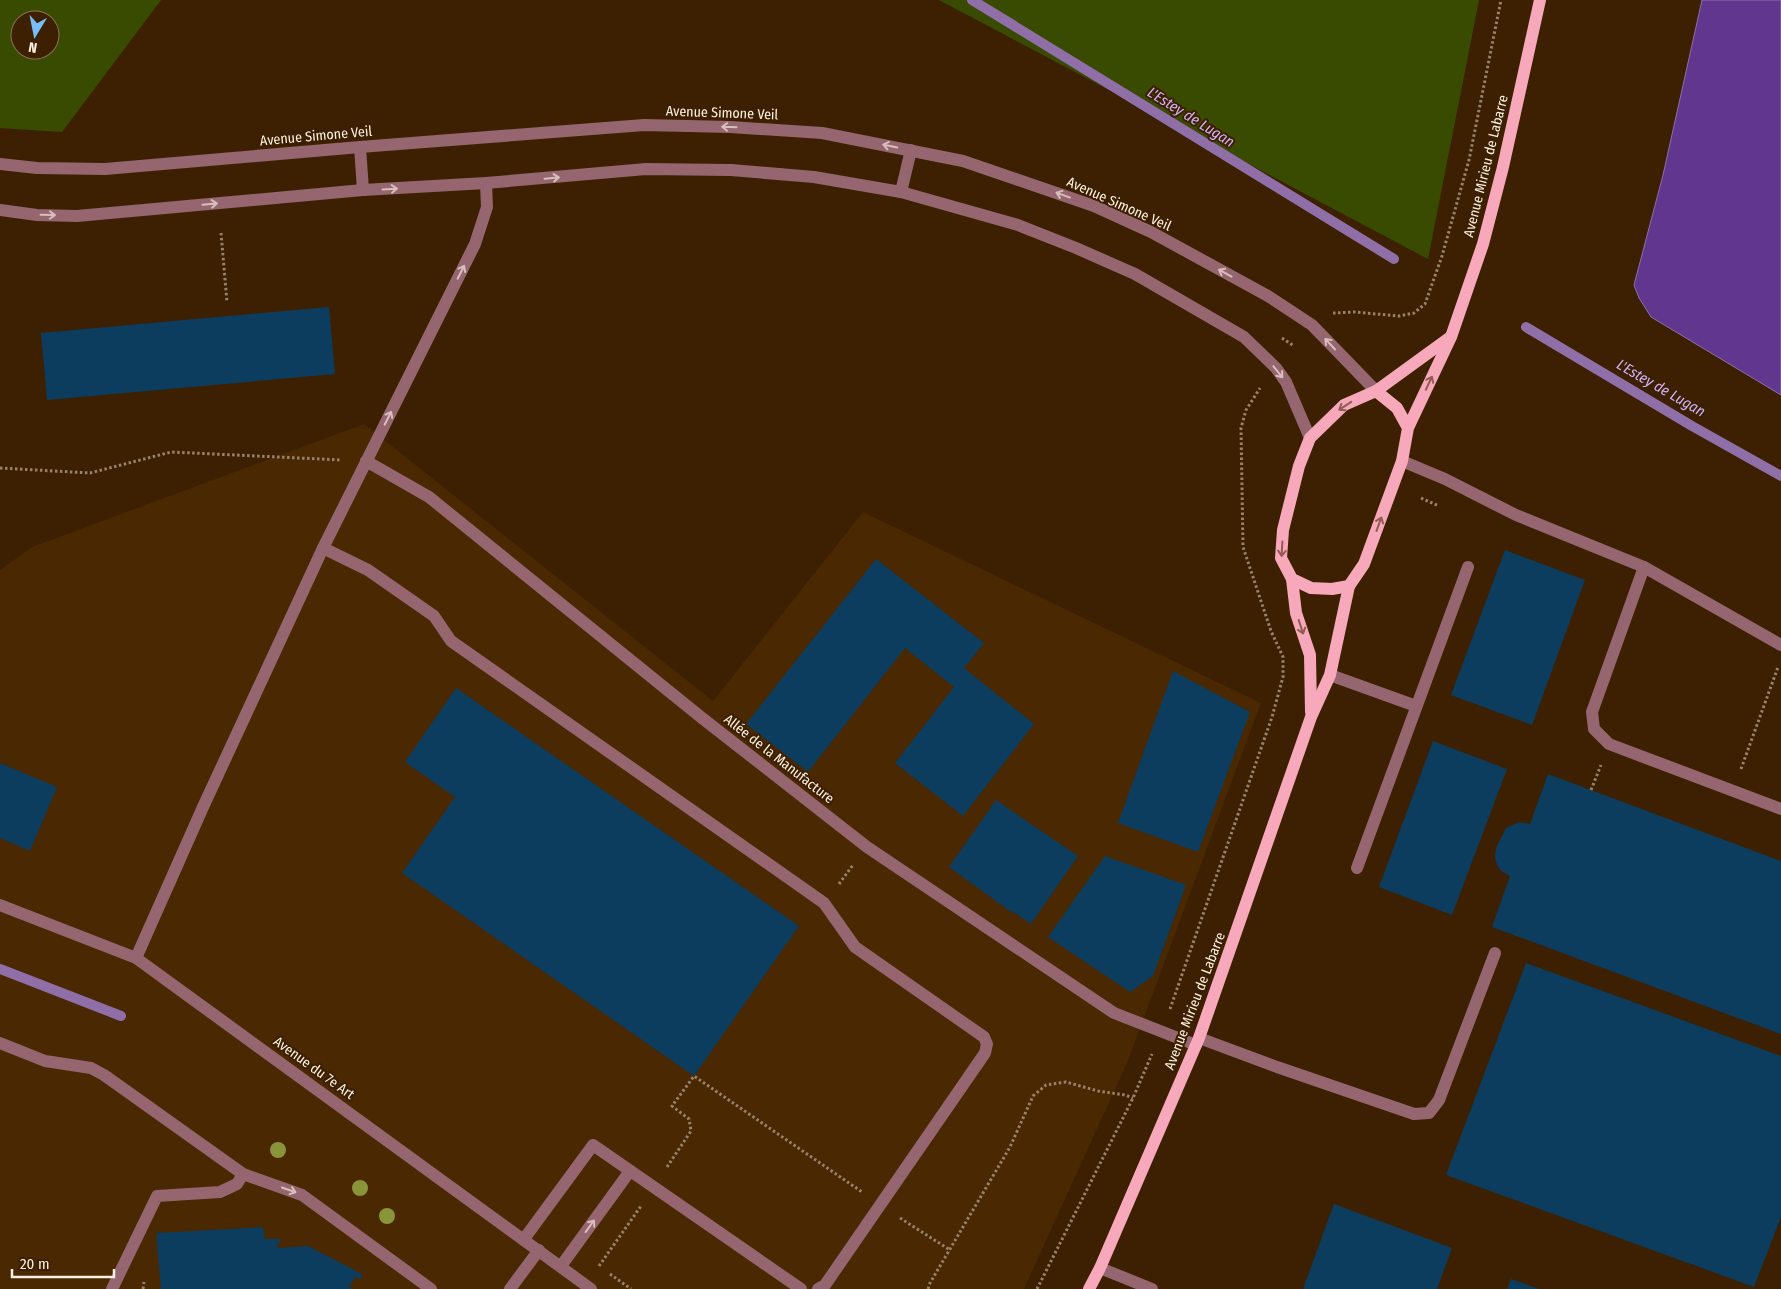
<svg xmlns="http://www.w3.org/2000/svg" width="1781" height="1289" font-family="'Fira Sans Condensed',sans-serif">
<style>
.built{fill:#492802}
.green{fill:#394b00;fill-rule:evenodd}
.water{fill:#61368e;stroke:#906ea8}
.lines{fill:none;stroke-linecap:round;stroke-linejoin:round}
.stream{stroke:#906ea8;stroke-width:10}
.building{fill:#0c3d5e}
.path{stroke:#98826c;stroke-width:3;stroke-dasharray:2.5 2.5;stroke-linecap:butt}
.minor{stroke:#956570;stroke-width:12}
.major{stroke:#f7a8bb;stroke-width:12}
.tree{fill:#8a953a}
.oneway{stroke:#d9bfbb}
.oneway2{stroke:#905d55}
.labels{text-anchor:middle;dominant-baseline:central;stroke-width:4;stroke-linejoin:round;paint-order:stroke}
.street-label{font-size:14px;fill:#fef0e3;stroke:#3c2001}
.water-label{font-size:15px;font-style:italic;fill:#cfb1f8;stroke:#3c2001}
</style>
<rect width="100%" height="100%" fill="#3c2001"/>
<polygon class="built" points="364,424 713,701 863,512 1261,703 1127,1063 1024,1289 0,1289 0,570 32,547"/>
<g class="green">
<path d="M0,0H161L62,132L0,128ZM20,20H50V50H20Z"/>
<polygon points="939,0 1479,0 1428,259"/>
</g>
<polygon class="water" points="1702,0 1781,0 1781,395 1651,317 1639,298 1634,285 1663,175"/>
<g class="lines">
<g class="stream">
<polyline points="972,0 1394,259"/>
<polyline points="1526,327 1692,426 1781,476"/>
<polyline points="0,969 121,1016"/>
</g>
</g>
<g class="building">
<polygon points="329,307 335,374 47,400 41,333"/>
<polygon points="1505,550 1585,580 1532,725 1451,695"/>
<polygon points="876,559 984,643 964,668 1034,724 963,816 895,763 954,687 905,648 808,772 746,724"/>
<polygon points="1173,671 1250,712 1198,852 1118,823"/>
<polygon points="456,688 799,926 694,1076 402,873 455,797 405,762"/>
<polygon points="1433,741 1507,769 1452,915 1379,887"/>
<polygon points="0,763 57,787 30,851 0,838"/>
<polygon points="1548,774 1781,861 1781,1034 1492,927 1510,876 1501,871 1497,865 1495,858 1496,848 1506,828 1519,822 1530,824"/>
<polygon points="996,800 1078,856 1031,924 1012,911 1011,912 949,867"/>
<polygon points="1105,856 1186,885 1153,976 1130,992 1048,937"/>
<polygon points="1526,963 1781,1056 1781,1217 1754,1287 1446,1175"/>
<polygon points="1334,1204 1452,1248 1437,1289 1303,1289"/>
<polygon points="263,1227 265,1239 280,1239 280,1243 277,1243 278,1248 308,1246 362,1274 360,1280 355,1277 349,1287 353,1289 161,1289 156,1233"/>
<polygon points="1511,1279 1539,1289 1507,1289"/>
</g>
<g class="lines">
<g class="path">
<polyline points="221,233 227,302"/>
<polyline points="1333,313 1354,312 1399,316 1414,313 1425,304 1442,256 1469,160 1501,0"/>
<polyline points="1282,338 1294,346"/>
<polyline points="0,468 90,473 171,452 342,460"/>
<polyline points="1421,498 1439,506"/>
<polyline points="1741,769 1778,667"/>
<polyline points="1591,790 1601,765"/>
<polyline points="839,884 853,865"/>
<polyline points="1170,1009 1272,717 1283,677 1283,657 1271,631 1243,547 1241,428 1246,410 1260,388"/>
<polyline points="667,1167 691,1131 689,1119 672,1106 694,1076 862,1192"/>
<polyline points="900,1218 950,1250"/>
<polyline points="599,1266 641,1206"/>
<polyline points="610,1274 631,1289"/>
<polyline points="143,1289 144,1282"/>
<polyline points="928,1289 930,1283 1010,1147 1033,1096 1046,1085 1066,1082 1098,1091 1125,1095 1133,1098"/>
<polyline points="1037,1289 1133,1098 1152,1054"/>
</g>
<g class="minor">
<polyline points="360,147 363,190"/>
<polyline points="0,164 37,168 105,169 360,147 644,125 730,127 822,133 963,161 1094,206 1151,232 1268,296 1312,325 1376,391"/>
<polyline points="901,192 911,150"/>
<polyline points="0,210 37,215 77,216 363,190 486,183 646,169 731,170 814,177 901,192 1018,225 1076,248 1135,274 1244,337 1276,368 1286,382 1310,438"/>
<polyline points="366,461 429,497 702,718 867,847 1114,1013 1196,1045"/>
<polyline points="1402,461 1445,479 1516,515 1644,567"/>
<polyline points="323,548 368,570 434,616 451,641 824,903 855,947 984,1037 987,1044 985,1053 825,1285 818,1289"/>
<polyline points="1781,645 1644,567 1592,712 1594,729 1609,744 1781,809"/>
<polyline points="1330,675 1416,706"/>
<polyline points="1357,868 1468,567"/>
<polyline points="0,905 136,958 591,1289"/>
<polyline points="136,958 203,807 323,548 475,244 487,207 486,183"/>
<polyline points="1199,1038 1277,1067 1414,1114 1429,1113 1439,1100 1495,953"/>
<polyline points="0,1043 45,1061 91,1068 104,1075 243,1174 302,1195 431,1289"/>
<polyline points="524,1239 593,1145 801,1289"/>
<polyline points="561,1266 630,1171"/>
<polyline points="1100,1268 1152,1289"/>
<polyline points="112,1289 157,1196 220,1192 237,1184 243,1174"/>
<polyline points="510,1289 539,1250"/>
</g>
<g class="major">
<polyline points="1376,391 1449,338"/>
<polyline points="1408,428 1397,408 1376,391 1344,405 1310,438 1299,466 1283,530 1281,558 1292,579 1311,588 1332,589 1349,586 1364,564 1402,461 1408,428 1451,337 1483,244 1503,167 1540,0"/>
<polyline points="1292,579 1296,613 1310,655 1311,712"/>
<polyline points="1089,1289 1100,1268 1199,1038 1311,717 1330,675 1349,586"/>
</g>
</g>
<g class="tree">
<circle cx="278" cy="1150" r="8"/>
<circle cx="360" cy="1188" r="8"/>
<circle cx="387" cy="1216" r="8"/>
</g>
<defs><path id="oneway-shaft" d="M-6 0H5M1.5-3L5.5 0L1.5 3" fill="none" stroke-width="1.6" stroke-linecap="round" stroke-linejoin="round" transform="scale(1.25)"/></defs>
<g class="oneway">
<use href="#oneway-shaft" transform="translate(729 127) rotate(-178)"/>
<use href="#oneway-shaft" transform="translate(890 146) rotate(-169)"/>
<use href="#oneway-shaft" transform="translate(552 178) rotate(-5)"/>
<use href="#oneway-shaft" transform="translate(390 189) rotate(-3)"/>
<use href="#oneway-shaft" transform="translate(1063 195) rotate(-160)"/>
<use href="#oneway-shaft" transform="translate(210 204) rotate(-5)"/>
<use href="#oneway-shaft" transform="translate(48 215) rotate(1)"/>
<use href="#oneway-shaft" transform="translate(461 272) rotate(-63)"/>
<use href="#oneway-shaft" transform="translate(1225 273) rotate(-151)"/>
<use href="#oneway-shaft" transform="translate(1330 344) rotate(-133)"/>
<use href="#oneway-shaft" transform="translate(1278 372) rotate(51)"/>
<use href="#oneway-shaft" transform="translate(388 418) rotate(-63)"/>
<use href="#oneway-shaft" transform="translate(289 1190) rotate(19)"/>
<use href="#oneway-shaft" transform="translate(590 1226) rotate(-54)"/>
</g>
<g class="oneway2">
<use href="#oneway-shaft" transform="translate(1429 383) rotate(-65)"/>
<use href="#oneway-shaft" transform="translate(1345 406) rotate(147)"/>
<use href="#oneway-shaft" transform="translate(1379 524) rotate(-70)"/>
<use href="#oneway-shaft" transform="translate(1282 549) rotate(93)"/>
<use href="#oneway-shaft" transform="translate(1301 627) rotate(72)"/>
</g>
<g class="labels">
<g class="street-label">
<text transform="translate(722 113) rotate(2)">Avenue Simone Veil</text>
<text transform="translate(316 136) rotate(-5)">Avenue Simone Veil</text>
<text transform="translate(1486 166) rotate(-76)">Avenue Mirieu de Labarre</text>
<text transform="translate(1119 204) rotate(24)">Avenue Simone Veil</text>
<text transform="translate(779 759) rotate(38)">Allée de la Manufacture</text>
<text transform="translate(1195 1001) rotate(-69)">Avenue Mirieu de Labarre</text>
<text transform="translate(314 1068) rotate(36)">Avenue du 7e Art</text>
</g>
<g class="water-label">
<text transform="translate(1191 117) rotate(32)">L'Estey de Lugan</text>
<text transform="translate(1661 388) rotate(30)">L'Estey de Lugan</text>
</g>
</g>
<g transform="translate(35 35) rotate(190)"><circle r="24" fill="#3c2001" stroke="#8a735b"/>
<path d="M0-4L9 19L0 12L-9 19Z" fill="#78bff7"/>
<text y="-8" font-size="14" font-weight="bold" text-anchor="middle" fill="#fef0e3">N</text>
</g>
<path d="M12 1269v8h102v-8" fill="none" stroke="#fef0e3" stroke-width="2.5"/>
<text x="20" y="1269" font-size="15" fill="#fef0e3" stroke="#3c2001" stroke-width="4" paint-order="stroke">20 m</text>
</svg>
